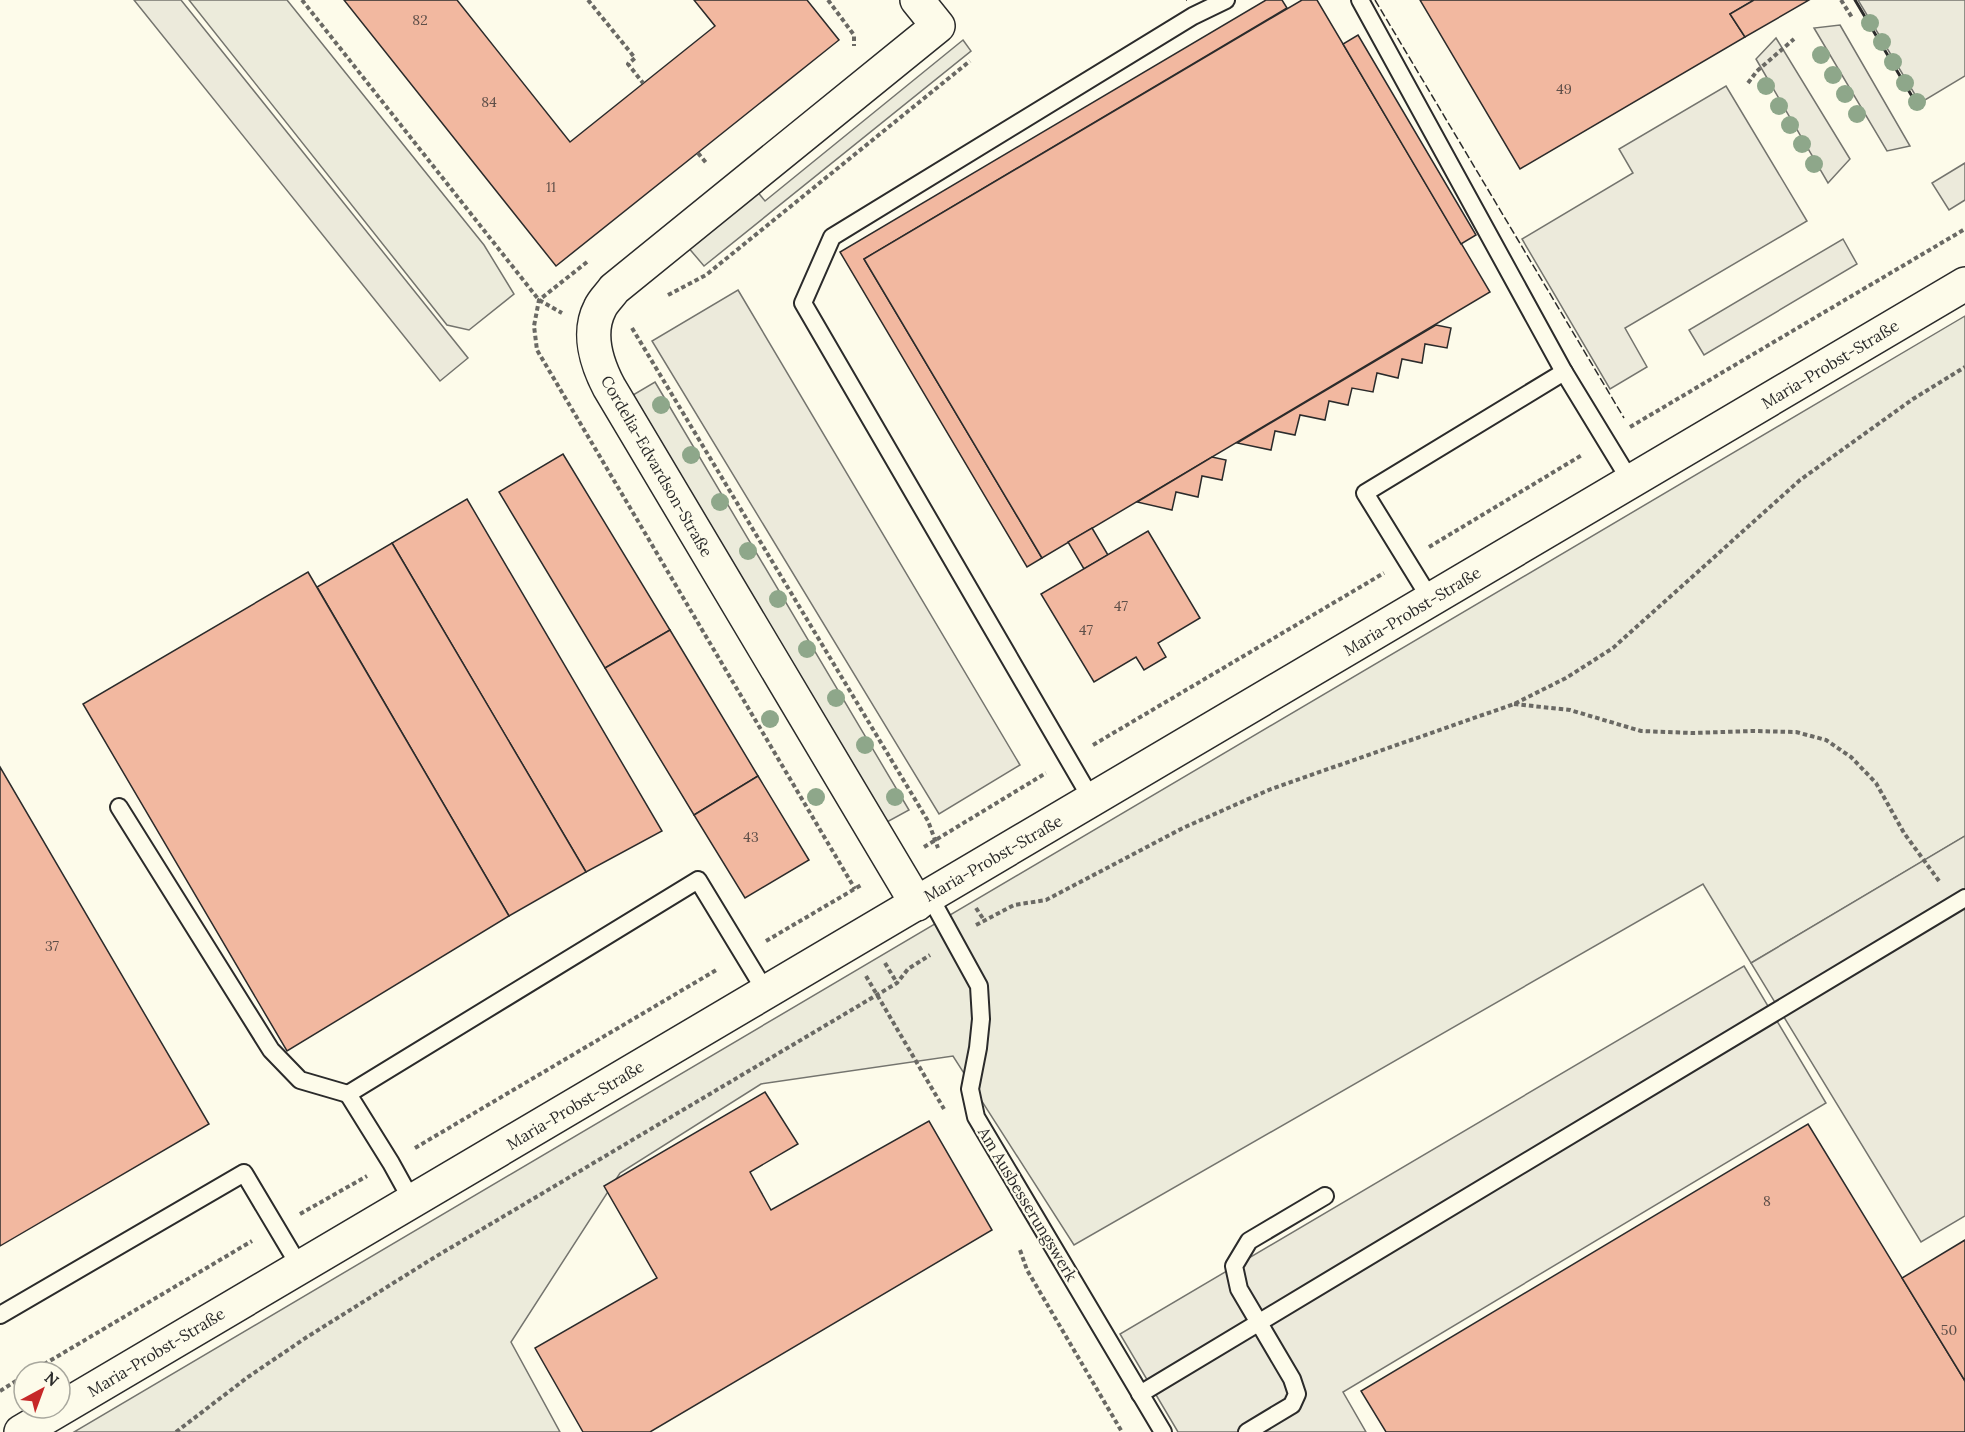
<svg xmlns="http://www.w3.org/2000/svg" width="1965" height="1432" font-family="Lora,serif">
<style>
.green{fill:#ecebdb;stroke:#74746e;stroke-width:1.5}
.parking{fill:#eceadb;stroke:#74746e;stroke-width:1.5}
.building{fill:#f2b8a0;stroke:#2b2b2b;stroke-width:1.5}
.lines{fill:none;stroke-linecap:round;stroke-linejoin:round}
.lane-casing{stroke:#2b2b2b;stroke-width:20}
.street-casing{stroke:#2b2b2b;stroke-width:36}
.path{stroke:#6a6964;stroke-width:4;stroke-dasharray:4.5 3;stroke-linecap:butt}
.lane{stroke:#fdfbea;stroke-width:16}
.street{stroke:#fdfbea;stroke-width:33}
.fence{stroke:#2b2b2b;stroke-width:1.5;stroke-dasharray:8 3;stroke-linecap:butt}
.wall{stroke:#2b2b2b;stroke-width:3}
.tree{fill:#8ea78a}
.labels{text-anchor:middle;dominant-baseline:central;stroke-width:4.5;stroke-linejoin:round;paint-order:stroke}
.number-label{font-size:14px;fill:#5d4e48}
.street-label{font-size:16px;fill:#2b2b2b;stroke:#fdfbea}
</style>
<rect width="100%" height="100%" fill="#fdfbea"/>
<g class="green">
<polygon points="189,0 287,0 484,245 514,294 469,330 447,325"/>
<polygon points="963,40 971,51 704,266 687,246 756,190 765,201"/>
<polygon points="1965,316 1965,836 1751,963 1703,884 1074,1245 953,1056 761,1084 620,1173 511,1342 560,1432 74,1432"/>
<polygon points="655,382 909,810 887,822 633,395"/>
</g>
<g class="parking">
<polygon points="134,0 181,0 468,358 440,381"/>
<polygon points="1858,0 1965,0 1965,76 1920,103"/>
<polygon points="1840,25 1910,146 1887,151 1814,28"/>
<polygon points="1776,38 1850,159 1828,183 1756,59"/>
<polygon points="1726,86 1807,221 1625,328 1647,367 1610,389 1522,239 1633,173 1619,149"/>
<polygon points="1965,163 1965,200 1949,210 1932,183"/>
<polygon points="1843,239 1857,264 1704,355 1689,330"/>
<polygon points="738,290 1020,765 939,814 652,341"/>
<polygon points="1965,836 1965,1216 1921,1242 1751,963"/>
<polygon points="1744,966 1826,1103 1343,1392 1366,1432 1178,1432 1120,1334"/>
</g>
<g class="building">
<polygon points="344,0 457,0 570,142 715,26 694,0 807,0 839,40 556,266"/>
<polygon points="1266,0 1282,0 1287,8 864,259 1042,558 1027,567 840,252"/>
<polygon points="1302,0 1317,0 1490,292 1042,558 864,259"/>
<polygon points="1420,0 1754,0 1730,14 1745,37 1520,169"/>
<polygon points="1754,0 1809,0 1745,37 1730,14"/>
<polygon points="1358,35 1476,235 1461,244 1343,44"/>
<polygon points="1436,325 1451,328 1447,348 1425,344 1422,363 1402,359 1398,378 1377,373 1373,392 1352,388 1348,405 1329,401 1325,420 1300,415 1295,435 1275,431 1271,450 1237,443"/>
<polygon points="563,454 670,630 605,668 499,492"/>
<polygon points="1212,457 1226,460 1222,480 1202,476 1198,497 1176,492 1172,510 1137,502"/>
<polygon points="467,499 662,831 586,872 392,543"/>
<polygon points="1092,528 1108,555 1084,569 1068,542"/>
<polygon points="1148,531 1200,618 1158,643 1166,657 1144,670 1136,657 1094,682 1041,594"/>
<polygon points="392,543 586,872 509,916 317,587"/>
<polygon points="308,572 509,916 287,1051 83,704"/>
<polygon points="670,630 758,776 694,815 605,668"/>
<polygon points="0,767 209,1124 0,1246"/>
<polygon points="758,776 809,860 745,898 694,815"/>
<polygon points="765,1092 798,1144 750,1172 771,1210 929,1121 992,1230 650,1432 583,1432 535,1348 657,1278 604,1186"/>
<polygon points="1808,1124 1965,1381 1965,1432 1386,1432 1361,1391"/>
<polygon points="1965,1240 1965,1381 1902,1278"/>
</g>
<g class="lines">
<g class="lane-casing">
<g id="lane">
<polyline points="1360,0 1564,372"/>
<polyline points="1431,600 1365,493 1564,372 1631,482"/>
<polyline points="1092,800 803,303 832,237 1193,16 1226,0"/>
<polyline points="119,807 271,1050 300,1080 348,1094"/>
<polyline points="929,895 979,986 981,1019 978,1048 970,1089 976,1117 1163,1432"/>
<polyline points="412,1201 391,1163 348,1094 698,880 766,992"/>
<polyline points="0,1315 244,1173 300,1267"/>
<polyline points="1140,1394 1965,898"/>
<polyline points="1247,1432 1292,1405 1297,1394 1292,1379 1239,1289 1234,1266 1249,1241 1325,1196"/>
</g>
</g>
<g class="street-casing">
<g id="street">
<path d="M917,904L609,387C597,364 587,333 600,308C603,301 610,295 614,289L938,26L917,0"/>
<polyline points="21,1432 1965,284"/>
</g>
</g>
<g class="path">
<polyline points="302,0 539,300 562,313"/>
<polyline points="588,0 635,58 628,64 643,83"/>
<polyline points="828,0 854,35 854,46"/>
<polyline points="1841,0 1853,19"/>
<polyline points="1748,83 1757,71 1794,39"/>
<polyline points="698,153 707,164"/>
<polyline points="587,262 539,300 534,326 537,350 855,889"/>
<polyline points="668,295 706,275 970,61"/>
<polyline points="632,328 928,821 938,848"/>
<polyline points="1630,427 1965,229"/>
<polyline points="1429,547 1582,455"/>
<polyline points="1514,704 1570,710 1641,731 1692,733 1754,731 1796,732 1826,740 1851,757 1876,783 1904,833 1939,881"/>
<polyline points="1093,745 1384,573"/>
<polyline points="924,847 1046,773"/>
<polyline points="976,908 984,920"/>
<polyline points="976,925 1014,905 1046,900 1183,828 1271,789 1514,704 1566,678 1613,648 1800,480 1913,399 1965,367"/>
<polyline points="766,941 863,884"/>
<polyline points="885,963 897,983"/>
<polyline points="866,976 944,1109"/>
<polyline points="415,1148 718,969"/>
<polyline points="300,1214 367,1176"/>
<polyline points="1020,1250 1027,1270 1122,1432"/>
<polyline points="31,1372 252,1241"/>
<polyline points="0,1391 24,1376"/>
<polyline points="176,1432 248,1377 307,1337 435,1257 897,983 908,969 930,955"/>
</g>
<use href="#lane" class="lane"/>
<use href="#street" class="street"/>
<g class="fence">
<polyline points="1186,0 1187,0"/>
<polyline points="1375,0 1624,418"/>
</g>
<polyline class="wall" points="1855,0 1919,108"/>
</g>
<g class="tree">
<circle cx="1870" cy="23" r="9"/>
<circle cx="1882" cy="42" r="9"/>
<circle cx="1821" cy="55" r="9"/>
<circle cx="1893" cy="62" r="9"/>
<circle cx="1833" cy="75" r="9"/>
<circle cx="1905" cy="83" r="9"/>
<circle cx="1766" cy="86" r="9"/>
<circle cx="1845" cy="94" r="9"/>
<circle cx="1917" cy="102" r="9"/>
<circle cx="1779" cy="106" r="9"/>
<circle cx="1857" cy="114" r="9"/>
<circle cx="1790" cy="125" r="9"/>
<circle cx="1802" cy="144" r="9"/>
<circle cx="1814" cy="164" r="9"/>
<circle cx="661" cy="405" r="9"/>
<circle cx="691" cy="455" r="9"/>
<circle cx="720" cy="502" r="9"/>
<circle cx="748" cy="551" r="9"/>
<circle cx="778" cy="599" r="9"/>
<circle cx="807" cy="649" r="9"/>
<circle cx="836" cy="698" r="9"/>
<circle cx="770" cy="719" r="9"/>
<circle cx="865" cy="745" r="9"/>
<circle cx="816" cy="797" r="9"/>
<circle cx="895" cy="797" r="9"/>
</g>
<g class="labels">
<g class="number-label">
<text x="420" y="20">82</text>
<text x="1564" y="89">49</text>
<text x="489" y="102">84</text>
<text x="551" y="187">11</text>
<text x="1121" y="606">47</text>
<text x="1086" y="630">47</text>
<text x="751" y="837">43</text>
<text x="52" y="946">37</text>
<text x="1767" y="1201">8</text>
<text x="1949" y="1330">50</text>
</g>
<g class="street-label">
<text transform="translate(1830 364) rotate(-31)">Maria-Probst-Straße</text>
<text transform="translate(657 466) rotate(60)">Cordelia-Edvardson-Straße</text>
<text transform="translate(1412 611) rotate(-31)">Maria-Probst-Straße</text>
<text transform="translate(993 858) rotate(-30)">Maria-Probst-Straße</text>
<text transform="translate(575 1105) rotate(-31)">Maria-Probst-Straße</text>
<text transform="translate(1028 1204) rotate(59)">Am Ausbesserungswerk</text>
<text transform="translate(156 1352) rotate(-31)">Maria-Probst-Straße</text>
</g>
</g>
<g transform="translate(42 1390) rotate(41)"><circle r="28" fill="#fdfbea" stroke="#a9a89e" stroke-width="1.5"/>
<path d="M0-4.5L10 22L0 15L-10 22Z" fill="#c62828"/>
<text y="-9" font-size="16" font-weight="bold" text-anchor="middle" fill="#2b2b2b">N</text>
</g>
</svg>
